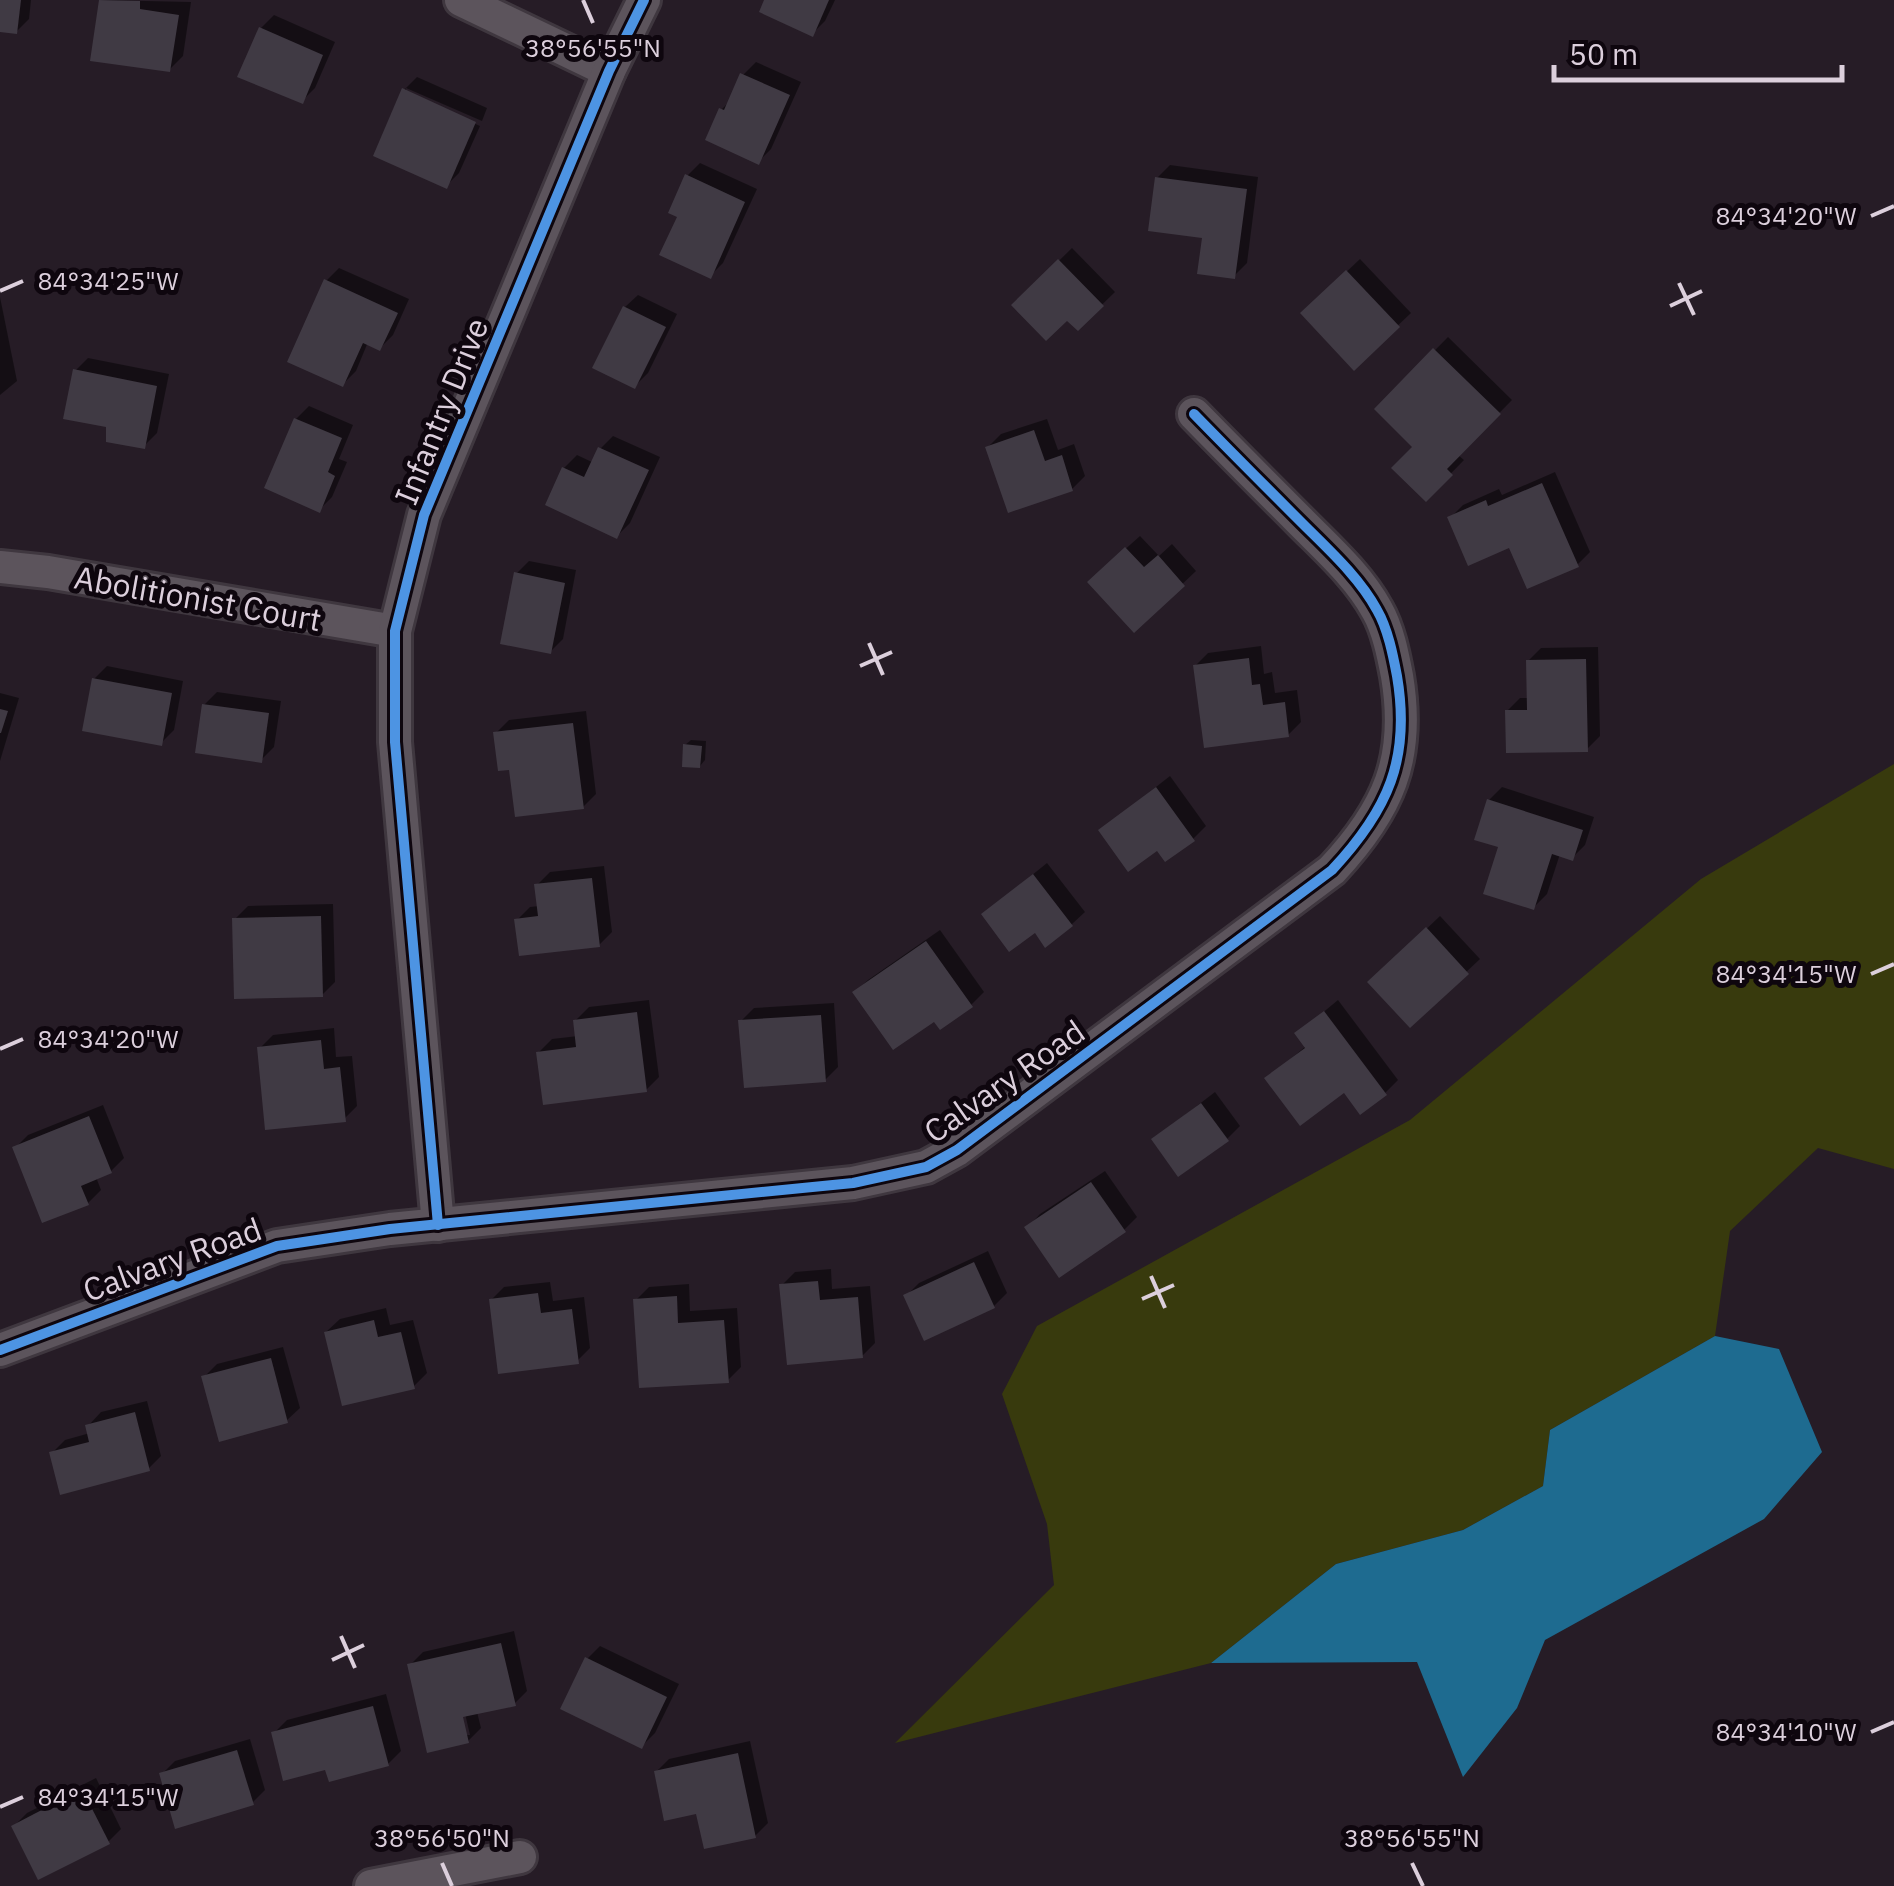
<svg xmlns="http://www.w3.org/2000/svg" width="1894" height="1886" font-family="'IBM Plex Sans',sans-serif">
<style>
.green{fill:#383a0d}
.water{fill:#1e6b90}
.shadow{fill:#0007;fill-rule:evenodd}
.building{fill:#403a44}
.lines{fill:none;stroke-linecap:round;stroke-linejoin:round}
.street-casing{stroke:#3f373f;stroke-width:38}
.street{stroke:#5c545c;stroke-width:32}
.cycleway-casing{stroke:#0e060e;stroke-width:16}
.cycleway{stroke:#4d94e3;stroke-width:10}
.ticks{fill:none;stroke:#dccfdc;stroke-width:4}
.labels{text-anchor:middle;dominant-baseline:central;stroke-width:10;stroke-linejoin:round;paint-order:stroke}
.street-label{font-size:32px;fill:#dccfdc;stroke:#0e060e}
.ticks-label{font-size:25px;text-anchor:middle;fill:#dccfdc;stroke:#0e060e;stroke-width:10;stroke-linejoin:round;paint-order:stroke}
</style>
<rect width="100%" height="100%" fill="#261c26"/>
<polygon class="green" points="1894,764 1894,1169 1818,1148 1730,1231 1715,1336 1550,1430 1543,1486 1463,1530 1336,1564 1211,1663 895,1743 1054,1585 1047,1524 1002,1394 1037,1326 1410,1120 1701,879"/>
<polygon class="water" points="1715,1336 1779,1349 1822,1452 1764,1519 1545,1640 1517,1708 1463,1777 1417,1662 1211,1663 1336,1564 1463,1530 1543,1486 1550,1430"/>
<g class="shadow">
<polygon points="0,0 31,0 29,19 16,32 0,29"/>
<polygon points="101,0 191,2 183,56 170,69 93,58"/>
<polygon points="766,0 835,0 825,21 812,34"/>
<polygon points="274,15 335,42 315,88 302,101 261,28"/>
<polygon points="756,62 801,82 771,149 758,162 721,110 732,99 743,75"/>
<polygon points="417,77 487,108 482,121 406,88"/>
<polygon points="406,88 406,93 480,126 459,173 446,186 404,90"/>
<polygon points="700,163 757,189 723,263 710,276 680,216 688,175"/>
<polygon points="1170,165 1258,177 1247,263 1234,276 1157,178"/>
<polygon points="1072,248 1115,292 1078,328 1067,317 1014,305"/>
<polygon points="1360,259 1411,313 1354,367 1303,313"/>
<polygon points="339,268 409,299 393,335 380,348 368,342 356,371 343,384 326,281"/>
<polygon points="638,295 677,314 648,373 635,386 625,307"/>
<polygon points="0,297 17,381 0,395"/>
<polygon points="1448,337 1512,400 1458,455 1464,460 1426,499 1415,446 1377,409"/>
<polygon points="88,358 169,374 157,433 144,446 108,425 75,371"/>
<polygon points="309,406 353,425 339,459 347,462 332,497 319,510 296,419"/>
<polygon points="1047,419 1058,450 1074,444 1085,476 1072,489 988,447 1001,434"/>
<polygon points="613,436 660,457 630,523 617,536 564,468 577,455 594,463 600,449"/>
<polygon points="1555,472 1590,552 1577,565 1510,545 1450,518 1463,505 1499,489 1502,495"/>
<polygon points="1140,536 1159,556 1172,544 1196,571 1134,630 1103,569"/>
<polygon points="529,561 576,570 563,639 550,652 516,574"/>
<polygon points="1261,646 1264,674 1272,672 1275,693 1297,690 1301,722 1288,735 1195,666 1208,653"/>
<polygon points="1598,647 1600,736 1587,749 1507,711 1520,698 1529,698 1528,661 1541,648"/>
<polygon points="107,666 183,681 174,730 161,743 94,679"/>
<polygon points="217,692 281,701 274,747 261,760 204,705"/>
<polygon points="0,693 19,698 0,761"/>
<polygon points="586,711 596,794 583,807 511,767 496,733 509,720"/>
<polygon points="691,740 706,741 705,760 700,766 685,745"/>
<polygon points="1170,776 1206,826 1193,839 1157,848 1101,830"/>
<polygon points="1502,787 1594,817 1585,845 1572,858 1560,854 1547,894 1534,907 1501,846 1489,800"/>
<polygon points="1047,863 1085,912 1072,924 1046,944 1035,930 984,914"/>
<polygon points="604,866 612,932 599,945 517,920 530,907 539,906 537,885 550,872"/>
<polygon points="333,904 335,982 322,995 235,919 248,906"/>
<polygon points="1440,916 1480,959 1410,1025 1371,982"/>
<polygon points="940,930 984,992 971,1005 935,1018 855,992 868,980"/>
<polygon points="649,1000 659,1077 646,1090 539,1052 552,1039 578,1036 576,1020 589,1007"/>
<polygon points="1338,1000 1398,1080 1385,1093 1267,1079 1306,1046 1297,1034"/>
<polygon points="834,1003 838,1067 825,1080 741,1021 754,1008"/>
<polygon points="334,1028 336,1057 352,1056 357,1106 344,1119 260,1048 273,1035"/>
<polygon points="1215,1092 1240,1126 1227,1139 1154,1139"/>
<polygon points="103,1105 124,1158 111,1171 96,1177 101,1190 88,1203 15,1148 28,1135"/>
<polygon points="1105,1171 1137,1217 1124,1230 1028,1227 1040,1214"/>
<polygon points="988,1251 1007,1293 994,1306 906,1296 919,1283"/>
<polygon points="831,1269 832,1289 870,1286 875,1343 862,1356 782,1285 795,1272"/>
<polygon points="550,1282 553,1301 584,1297 590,1348 577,1361 491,1300 504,1287"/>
<polygon points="689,1284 690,1311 737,1308 741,1367 728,1380 636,1300 649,1287"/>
<polygon points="386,1308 390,1325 413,1320 427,1373 414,1386 326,1332 340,1319"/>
<polygon points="283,1347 300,1408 286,1421 204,1377 217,1364"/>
<polygon points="147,1401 161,1456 148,1469 52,1453 65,1440 90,1433 88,1426 101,1412"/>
<path d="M514,1631L527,1691L514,1704L477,1712L481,1728L468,1741L410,1665L423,1652ZM463,1705L470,1735H465L458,1706Z"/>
<polygon points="600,1646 679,1684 655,1733 642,1746 587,1659"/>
<polygon points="386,1694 401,1751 388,1764 327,1767 274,1733 287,1720"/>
<polygon points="250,1739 265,1790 252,1803 162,1774 175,1761"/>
<polygon points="750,1741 768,1823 755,1836 698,1811 656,1772 669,1759"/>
<polygon points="96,1778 121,1829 108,1842 14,1826 27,1813"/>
</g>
<g class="building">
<polygon points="0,0 21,0 17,34 0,32"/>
<polygon points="99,0 140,1 140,9 179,15 170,72 90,61"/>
<polygon points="764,0 829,0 813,37 759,12"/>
<polygon points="259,27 323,55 303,104 237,77"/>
<polygon points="740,73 790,95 759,165 705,140 719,108 724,110"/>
<polygon points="402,88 476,122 447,189 373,156"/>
<polygon points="685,174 745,202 711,279 659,255 677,217 668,213"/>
<polygon points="1155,177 1247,189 1235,279 1197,274 1202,238 1148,231"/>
<polygon points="1058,259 1104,306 1078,331 1067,321 1046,341 1011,305"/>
<polygon points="1346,270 1400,327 1354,371 1300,313"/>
<polygon points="324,279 398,313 380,351 363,343 343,387 287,362"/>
<polygon points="623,306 666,327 635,389 592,368"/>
<polygon points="1433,348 1501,414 1447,469 1453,475 1426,502 1391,468 1412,447 1374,409"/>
<polygon points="73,369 157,386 145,449 106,442 106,427 63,419"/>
<polygon points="294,418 342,438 328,472 335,476 320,513 264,488"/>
<polygon points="1034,430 1045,461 1062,455 1073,491 1008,513 985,447"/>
<polygon points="598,447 649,470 617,539 545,505 562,467 584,477"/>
<polygon points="1542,483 1579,567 1527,589 1509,548 1468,566 1447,517 1486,500 1488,506"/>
<polygon points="1125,547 1144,567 1158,555 1185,586 1134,633 1087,582"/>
<polygon points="514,572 565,583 551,654 500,644"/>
<polygon points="1249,658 1252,685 1260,684 1263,705 1285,702 1289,737 1204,748 1193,665"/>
<polygon points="1586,659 1588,752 1506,753 1505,710 1527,710 1526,660"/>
<polygon points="92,678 172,693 162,746 82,731"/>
<polygon points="202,704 269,713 262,763 195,753"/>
<polygon points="0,709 8,711 1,733 0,733"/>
<polygon points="573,723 584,809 515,817 509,770 498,771 493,732"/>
<polygon points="683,744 702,746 700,768 682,767"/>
<polygon points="1156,787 1195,841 1165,862 1157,851 1128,872 1098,830"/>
<polygon points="1487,799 1583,830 1573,861 1552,854 1534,910 1483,894 1498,847 1474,840"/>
<polygon points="1033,874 1073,926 1045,948 1035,933 1009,952 981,914"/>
<polygon points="592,878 600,947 519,956 514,919 538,916 534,884"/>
<polygon points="321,916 323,997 234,999 232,918"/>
<polygon points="1426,927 1469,974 1410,1028 1367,982"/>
<polygon points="926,941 973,1007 940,1030 934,1022 893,1050 852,992"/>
<polygon points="1324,1011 1387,1095 1360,1115 1344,1093 1300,1126 1264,1078 1305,1048 1294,1033"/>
<polygon points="637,1012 647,1092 543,1105 536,1052 576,1047 573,1020"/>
<polygon points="821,1015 826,1082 744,1088 738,1020"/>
<polygon points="321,1040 324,1069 340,1067 346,1122 265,1130 257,1047"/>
<polygon points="1201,1103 1229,1141 1178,1177 1151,1139"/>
<polygon points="89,1116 112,1173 81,1186 89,1205 42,1223 12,1147"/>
<polygon points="1091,1182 1126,1232 1059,1278 1024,1227"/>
<polygon points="974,1262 995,1308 924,1341 903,1295"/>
<polygon points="818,1281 820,1300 858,1297 863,1358 787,1365 779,1284"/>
<polygon points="538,1293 541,1313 572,1309 579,1364 498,1374 489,1299"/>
<polygon points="677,1296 678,1323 724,1320 729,1383 639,1388 633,1299"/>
<polygon points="374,1320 378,1337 401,1332 415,1389 342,1406 324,1332"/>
<polygon points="271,1358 288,1423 219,1442 201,1376"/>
<polygon points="135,1412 150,1471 60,1495 49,1452 89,1442 85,1425"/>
<polygon points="501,1643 516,1706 463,1717 469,1743 427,1753 407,1664"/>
<polygon points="585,1657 667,1697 642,1749 560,1709"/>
<polygon points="373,1706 389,1766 329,1782 325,1770 283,1781 271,1732"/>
<polygon points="237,1750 254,1805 175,1829 159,1773"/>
<polygon points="738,1753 756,1838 704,1849 696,1814 664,1821 654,1771"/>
<polygon points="82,1789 110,1844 38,1880 11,1826"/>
</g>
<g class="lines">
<g class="street-casing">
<g id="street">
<polyline points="461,0 609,71"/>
<polyline points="0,567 48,572 395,631"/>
<polyline points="438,1225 395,742 395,631 424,515 609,71 644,0"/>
<path d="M0,1350L277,1246L390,1229L853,1183L926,1167L957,1150L1332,870C1388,810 1411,759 1397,676C1393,655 1388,629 1377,610C1359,577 1329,550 1302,523C1266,487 1230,451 1194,414"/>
<polyline points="371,1886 520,1857"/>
</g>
</g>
<use href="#street" class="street"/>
<g class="cycleway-casing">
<g id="cycleway">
<polyline points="438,1225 395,742 395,631 424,515 609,71 644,0"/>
<path d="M0,1350L277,1246L390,1229L853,1183L926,1167L957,1150L1332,870C1388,810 1411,759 1397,676C1393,655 1388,629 1377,610C1359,577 1329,550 1302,523C1266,487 1230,451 1194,414"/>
</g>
</g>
<use href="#cycleway" class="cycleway"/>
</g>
<path class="ticks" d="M583,0L593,23M1871,216L1894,206M1679,283L1694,315M0,291L23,281M1670,306L1702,291M869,643L883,675M860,666L892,652M1871,974L1894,964M0,1049L23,1039M1151,1276L1165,1308M1142,1299L1174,1285M341,1636L355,1668M332,1660L364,1645M1871,1732L1894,1722M0,1807L23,1797M442,1863L452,1886M1412,1863L1423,1886"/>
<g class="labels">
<g class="street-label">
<text transform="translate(441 411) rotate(-68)">Infantry Drive</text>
<text transform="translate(198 598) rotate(10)">Abolitionist Court</text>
<text transform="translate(1004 1081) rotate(-35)">Calvary Road</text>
<text transform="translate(172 1259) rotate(-20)">Calvary Road</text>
</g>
</g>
<g class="ticks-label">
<text x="593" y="57">38°56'55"N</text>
<text x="1786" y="225">84°34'20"W</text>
<text x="108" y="290">84°34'25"W</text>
<text x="1786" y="983">84°34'15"W</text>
<text x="108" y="1048">84°34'20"W</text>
<text x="1786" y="1741">84°34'10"W</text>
<text x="108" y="1806">84°34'15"W</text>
<text x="442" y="1847">38°56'50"N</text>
<text x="1412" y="1847">38°56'55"N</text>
</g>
<path d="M1554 65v15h288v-15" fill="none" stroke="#dccfdc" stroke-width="5"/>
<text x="1569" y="65" font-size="30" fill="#dccfdc" stroke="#0e060e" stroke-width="8" paint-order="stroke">50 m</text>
</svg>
